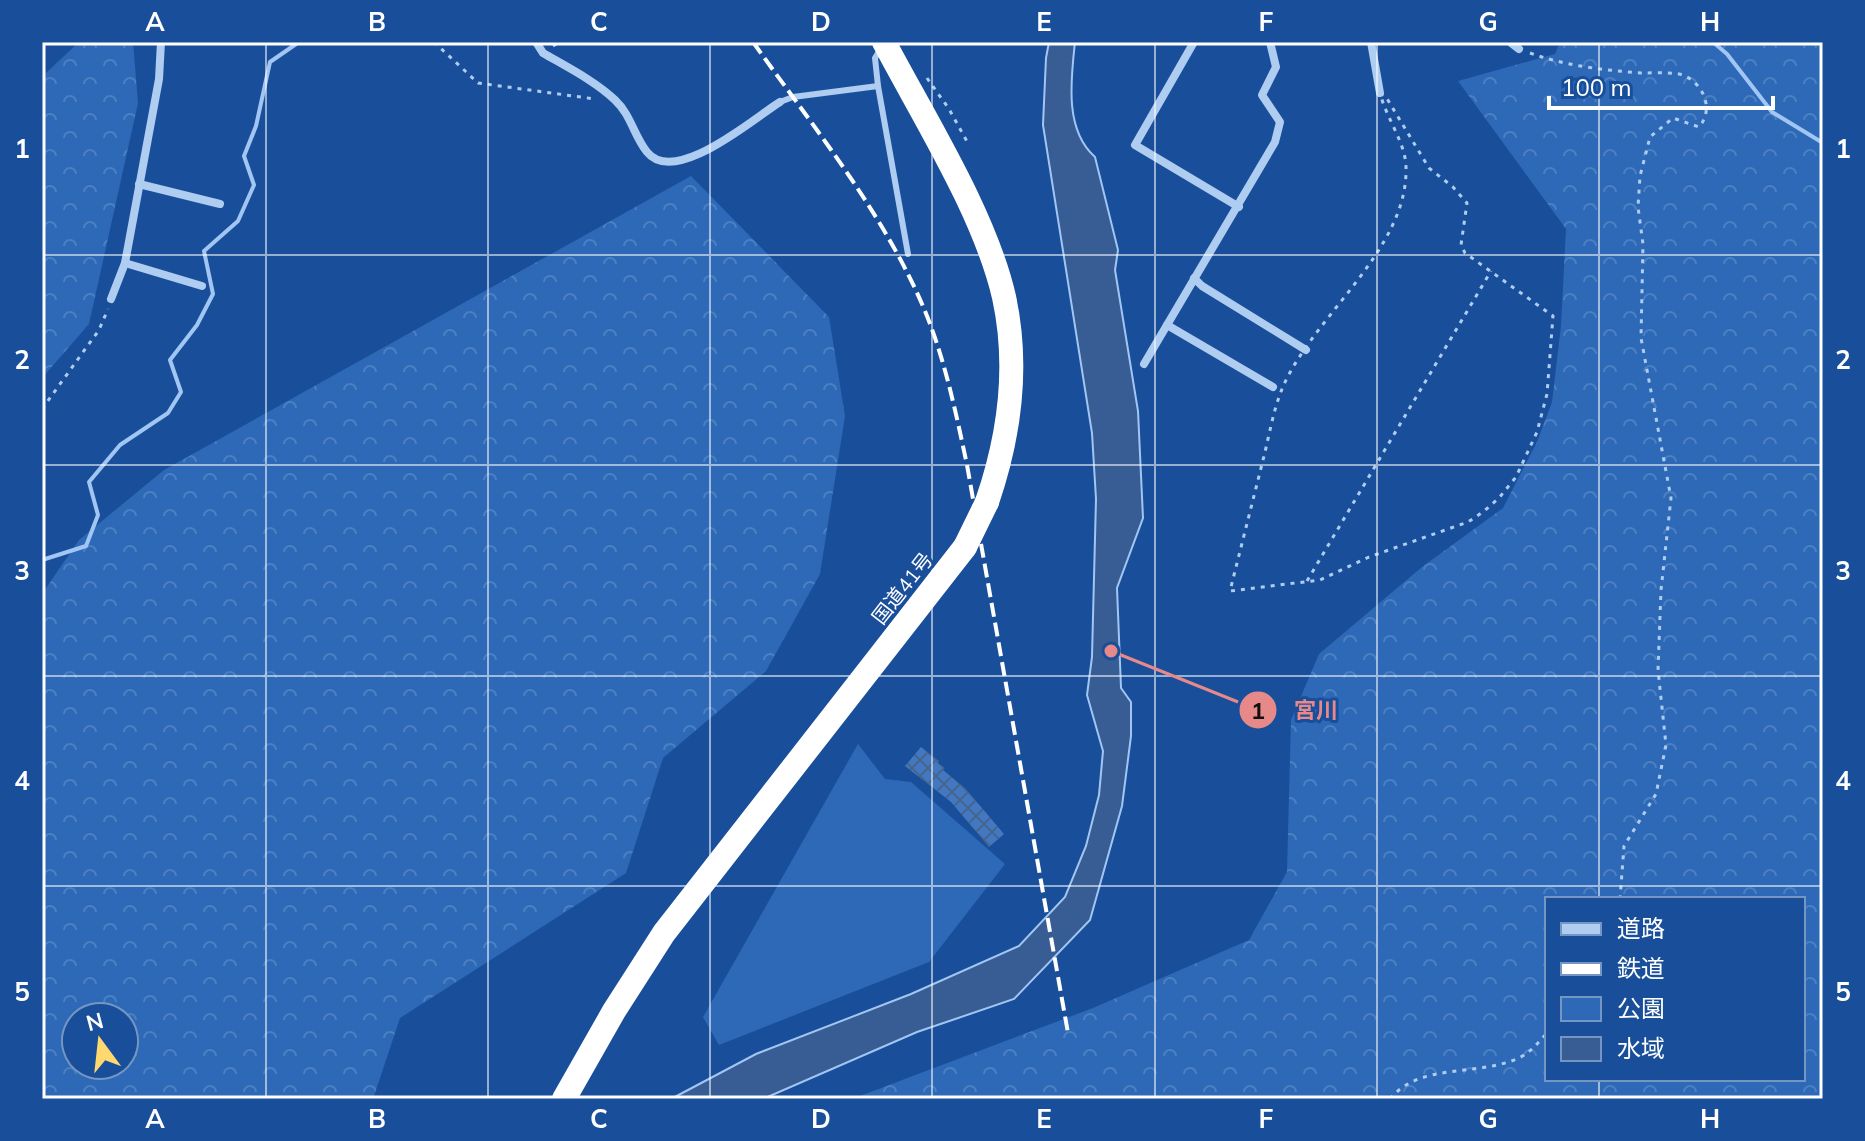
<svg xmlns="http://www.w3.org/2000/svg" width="1865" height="1141" font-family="Mulish,'Noto Sans JP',sans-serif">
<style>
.forest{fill:url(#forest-crowns);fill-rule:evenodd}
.green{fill:#2d69b7}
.water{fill:#375d94;stroke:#a2c6f3;stroke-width:2}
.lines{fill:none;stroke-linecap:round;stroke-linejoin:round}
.stream{stroke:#a2c6f3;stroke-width:4}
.building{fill:url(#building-cross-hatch)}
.path{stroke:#afccf1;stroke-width:3;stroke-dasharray:4 6;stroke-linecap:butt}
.lane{stroke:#afccf1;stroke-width:6}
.street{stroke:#afccf1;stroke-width:8}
.highway{stroke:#fff;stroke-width:24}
.rail{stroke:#fff;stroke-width:4;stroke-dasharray:14 6;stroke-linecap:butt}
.highway-bridge{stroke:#fff;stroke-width:24}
.grid{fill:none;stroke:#fff;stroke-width:2;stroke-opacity:0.55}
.labels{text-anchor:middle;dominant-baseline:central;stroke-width:6;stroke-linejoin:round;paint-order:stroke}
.street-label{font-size:20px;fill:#fff;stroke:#194f9a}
.leader{fill:none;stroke:#e88989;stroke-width:3}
.callout-dot{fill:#e88989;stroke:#194f9a;stroke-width:3}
.mark-label{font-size:24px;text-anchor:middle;font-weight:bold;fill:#111}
.callout-label{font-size:22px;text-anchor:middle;font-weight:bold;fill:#e88989;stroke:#194f9a;stroke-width:6;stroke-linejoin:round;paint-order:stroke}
.neatline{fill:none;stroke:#fff;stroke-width:3}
.grid-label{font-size:26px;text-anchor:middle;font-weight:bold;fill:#fff}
</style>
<defs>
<pattern id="forest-crowns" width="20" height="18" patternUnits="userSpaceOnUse" patternTransform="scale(2)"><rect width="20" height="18" fill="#2d69b7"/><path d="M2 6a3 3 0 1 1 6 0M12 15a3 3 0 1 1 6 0" fill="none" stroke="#4c80c2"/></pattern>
<pattern id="building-cross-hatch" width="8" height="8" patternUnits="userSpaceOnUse" patternTransform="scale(2)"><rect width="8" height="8" fill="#4278c1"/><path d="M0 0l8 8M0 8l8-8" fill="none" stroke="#46648c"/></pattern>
</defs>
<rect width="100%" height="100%" fill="#194f9a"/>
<g class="forest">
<polygon points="79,42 133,42 138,103 89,324 42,378 42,59 46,73"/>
<path d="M1560,42H1823V1099H852L1093,1008L1249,940L1287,872L1291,720L1319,654L1422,567L1503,508L1537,442L1552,402L1561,326L1566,229L1458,81L1555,54ZM1547,899H1803V1079H1547Z"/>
<path d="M691,176L829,317L845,416L820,574L766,671L663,758L626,873L400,1018L373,1099H42V594L79,540L164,470ZM76,1017H124V1065H76Z"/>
</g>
<polygon class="green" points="858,744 885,779 911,782 1005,864 929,962 719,1045 703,1017"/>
<path class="water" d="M1049,42H1075C1071,79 1064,130 1095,157L1118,250L1115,270L1138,411L1143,518L1117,588L1121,688L1131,702V736L1122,806L1090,920L1014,999L917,1032L763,1099H671L756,1054L911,994L1019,946L1065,897L1086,846L1099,795L1103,751L1087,695L1092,657L1096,499L1092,433L1043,125L1046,58Z"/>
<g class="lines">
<g class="stream">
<polyline points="1713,42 1727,54 1772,112 1823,143"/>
<polyline points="42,560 86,546 98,515 89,482 120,445 168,413 181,392 170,360 197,325 213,294 204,251 238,221 254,185 244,156 256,126 270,62 299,42"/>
</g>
</g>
<polygon class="building" points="921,747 939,761 938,763 945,768 943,770 965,788 1004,834 989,847 951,802 905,766"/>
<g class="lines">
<g class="path">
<polyline points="434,42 478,83 595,99"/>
<polyline points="553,46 560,42"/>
<path d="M1530,53C1566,66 1603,70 1641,73C1653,73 1667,72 1679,74C1701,79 1716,108 1699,127L1673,118L1650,137L1640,176L1638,207L1643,244L1641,338L1671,498L1661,590L1658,670L1666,745L1656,794L1624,846L1620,899"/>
<polyline points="927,78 949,109 969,145"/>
<path d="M1380,93L1386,97L1429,168L1453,187L1467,203L1461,245L1465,253L1553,316L1547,394L1537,432L1516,477L1499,498L1483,512L1468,522L1369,557L1320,580L1230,591C1241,547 1252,504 1263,460C1269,437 1273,411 1282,389C1312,317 1408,250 1406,168C1406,143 1386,118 1380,93Z"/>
<polyline points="42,409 99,330 108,309"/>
<polyline points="1307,581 1491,271"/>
<path d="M1390,1099C1420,1062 1477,1077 1519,1058C1531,1052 1538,1043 1547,1033"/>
</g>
<g class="lane">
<polyline points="880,50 875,58 878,86 908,254"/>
<polyline points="780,102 793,97 878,86"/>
</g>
<g class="street">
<path d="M536,42L543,53C567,67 595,81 615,100C631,115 634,136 647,152C675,187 754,118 780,102"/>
<polyline points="1194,42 1135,145 1239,207"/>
<polyline points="1371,42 1380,93"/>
<polyline points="1510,42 1519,49"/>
<polyline points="139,184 220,204"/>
<polyline points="125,263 202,286"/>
<polyline points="1194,278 1202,286 1306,350"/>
<polyline points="111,299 125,263 159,79 161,42"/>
<polyline points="1167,325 1273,387"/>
<polyline points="1144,364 1275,142 1280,122 1262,95 1276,67 1270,42"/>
</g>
<g class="highway">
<path d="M884,42C924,118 985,214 1004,297C1019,366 1010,435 987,502"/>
<polyline points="564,1099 614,1011 664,933 965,547"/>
</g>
<path class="rail" d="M753,42C814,128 884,213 925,311C945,360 956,413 967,465L1068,1033"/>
<polyline class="highway-bridge" points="965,547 987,502"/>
</g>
<path class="grid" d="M266,42V1099M488,42V1099M710,42V1099M932,42V1099M1155,42V1099M1377,42V1099M1599,42V899M42,255H1823M42,465H1823M42,676H1823M42,886H1823M1599,1079V1099"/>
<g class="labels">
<g class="street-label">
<text transform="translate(902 588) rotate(-52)">国道41号</text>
</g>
</g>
<path class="leader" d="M1111 651L1258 710"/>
<g class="callout-dot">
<circle cx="1111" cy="651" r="8"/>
<circle cx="1258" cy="710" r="20"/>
</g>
<g class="mark-label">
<text x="1258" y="719">1</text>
</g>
<g class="callout-label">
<text x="1316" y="718">宮川</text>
</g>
<rect width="1865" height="1141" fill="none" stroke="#194f9a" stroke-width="88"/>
<rect x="1545" y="897" width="260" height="184" fill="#194f9a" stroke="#7595c2" stroke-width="2"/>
<rect x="1561" y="923" width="40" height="12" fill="#afccf1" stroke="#7595c2" stroke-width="2"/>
<text x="1617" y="937" font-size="24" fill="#ffffff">道路</text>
<rect x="1561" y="963" width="40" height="12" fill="#ffffff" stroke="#7595c2" stroke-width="2"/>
<text x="1617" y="977" font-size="24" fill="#ffffff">鉄道</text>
<rect x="1561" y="997" width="40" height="24" fill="#2d69b7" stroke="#7595c2" stroke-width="2"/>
<text x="1617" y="1017" font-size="24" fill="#ffffff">公園</text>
<rect x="1561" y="1037" width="40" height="24" fill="#375d94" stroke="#7595c2" stroke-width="2"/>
<text x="1617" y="1057" font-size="24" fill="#ffffff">水域</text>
<g transform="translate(100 1041) rotate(345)"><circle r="38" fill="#194f9a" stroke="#7595c2" stroke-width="2"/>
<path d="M0-6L14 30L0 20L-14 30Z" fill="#ffd86f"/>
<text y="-12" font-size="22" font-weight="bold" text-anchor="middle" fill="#ffffff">N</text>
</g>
<path d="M1549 96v12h224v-12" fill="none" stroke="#ffffff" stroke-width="4"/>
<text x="1561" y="96" font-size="24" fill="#ffffff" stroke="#194f9a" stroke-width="6" paint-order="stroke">100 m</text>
<rect x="44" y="44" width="1777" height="1053" class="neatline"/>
<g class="grid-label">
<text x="155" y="31">A</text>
<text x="377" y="31">B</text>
<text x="599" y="31">C</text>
<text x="821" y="31">D</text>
<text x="1044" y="31">E</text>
<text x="1266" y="31">F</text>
<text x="1488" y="31">G</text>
<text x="1710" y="31">H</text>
<text x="22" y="158">1</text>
<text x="1843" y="158">1</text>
<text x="22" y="369">2</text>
<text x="1843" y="369">2</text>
<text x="22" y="580">3</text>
<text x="1843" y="580">3</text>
<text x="22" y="790">4</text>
<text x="1843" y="790">4</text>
<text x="22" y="1001">5</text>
<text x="1843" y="1001">5</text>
<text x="155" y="1128">A</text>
<text x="377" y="1128">B</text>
<text x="599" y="1128">C</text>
<text x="821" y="1128">D</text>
<text x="1044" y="1128">E</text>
<text x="1266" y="1128">F</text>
<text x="1488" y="1128">G</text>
<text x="1710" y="1128">H</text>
</g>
</svg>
